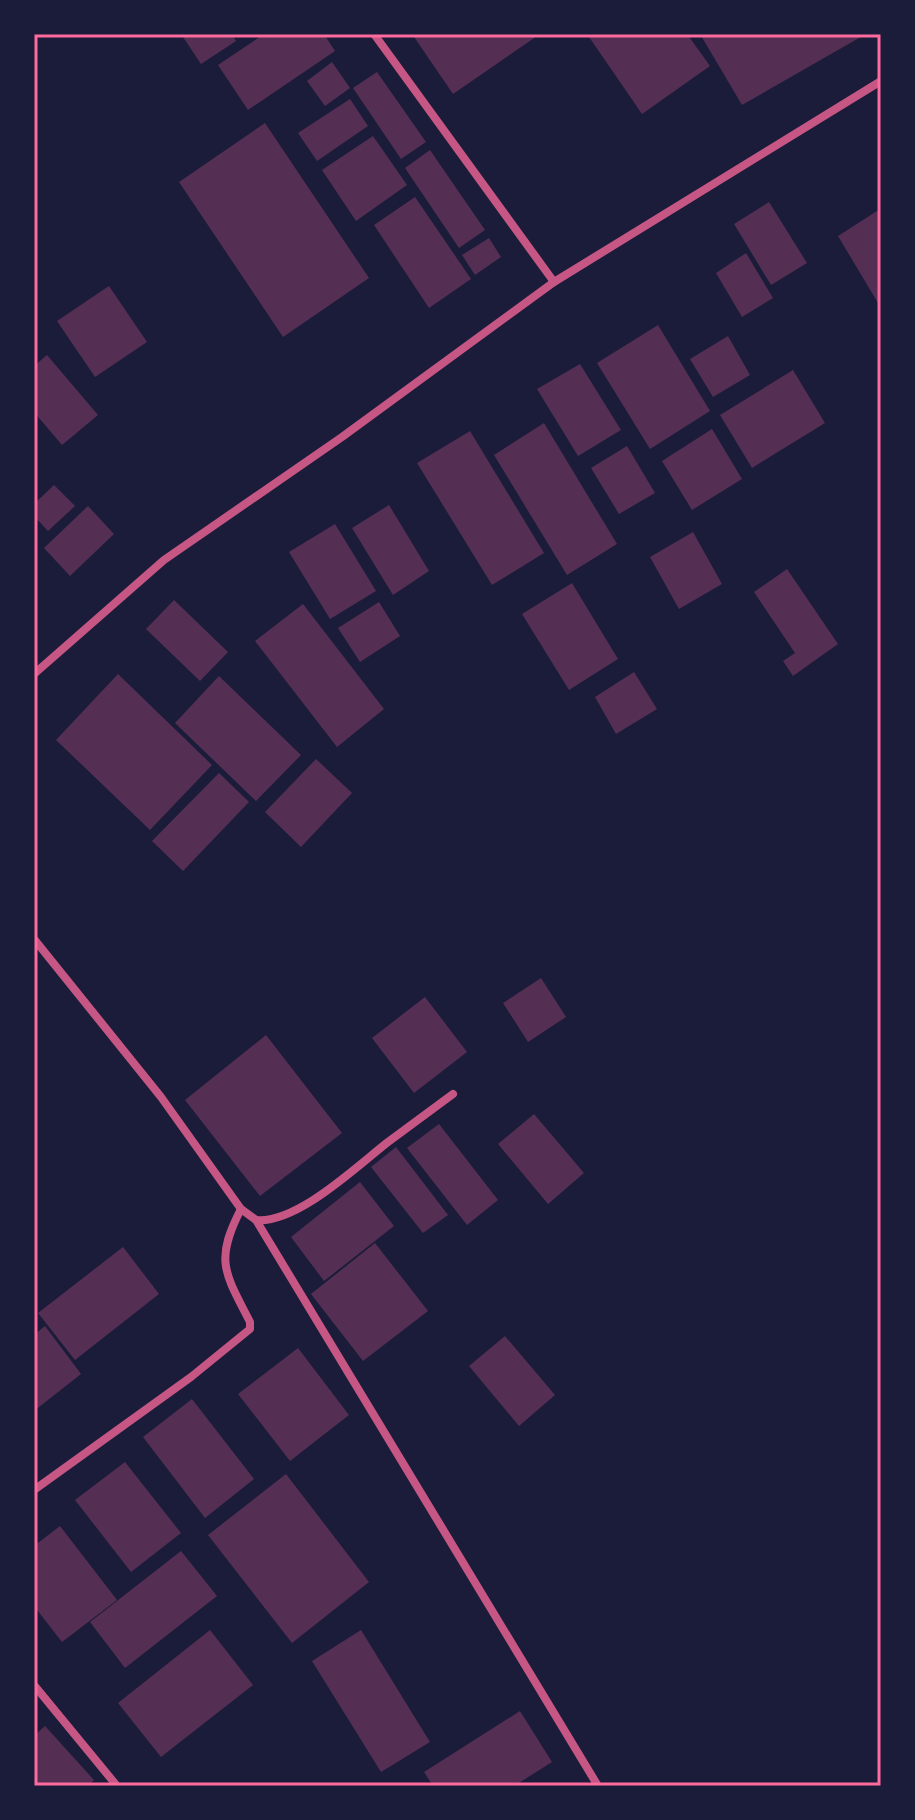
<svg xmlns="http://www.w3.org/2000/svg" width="915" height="1820" font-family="Overpass,sans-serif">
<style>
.building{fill:#542f53}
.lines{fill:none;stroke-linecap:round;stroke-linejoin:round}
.minor{stroke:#c65784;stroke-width:8}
.neatline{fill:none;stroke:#ff6b9d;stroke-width:3}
</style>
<rect width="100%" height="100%" fill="#1b1b3a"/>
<g class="building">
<polygon points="181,34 232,34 236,41 201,64"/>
<polygon points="264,34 324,34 335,51 248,110 218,65"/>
<polygon points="412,34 540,34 453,94"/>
<polygon points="587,34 687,34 710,66 642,114"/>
<polygon points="700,34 866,34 742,105"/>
<polygon points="332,62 350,88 325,106 307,81"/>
<polygon points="377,72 426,142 401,159 353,88"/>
<polygon points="350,99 368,126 317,161 298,133"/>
<polygon points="265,123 369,278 283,337 179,182"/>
<polygon points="373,136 407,185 356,221 322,170"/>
<polygon points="430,150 485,230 459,248 405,168"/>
<polygon points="415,197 471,279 429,308 374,225"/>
<polygon points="769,202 807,263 771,285 734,224"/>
<polygon points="877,211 881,217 881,301 878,303 838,236"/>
<polygon points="489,238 501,257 475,275 462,255"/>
<polygon points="746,253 773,298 742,317 716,273"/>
<polygon points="109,286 147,342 95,377 57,321"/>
<polygon points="658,325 710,411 650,449 597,363"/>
<polygon points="728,336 750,375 713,397 690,359"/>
<polygon points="47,355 98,415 62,445 34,412 34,366"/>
<polygon points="580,364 621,430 578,456 537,389"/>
<polygon points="793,370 825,423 752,468 720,415"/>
<polygon points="544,423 617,544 567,575 494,455"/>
<polygon points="712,429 742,479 692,510 662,461"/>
<polygon points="470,431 544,553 492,585 417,463"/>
<polygon points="627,446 655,493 619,514 591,468"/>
<polygon points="54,485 75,506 48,531 34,516 34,504"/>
<polygon points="389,505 429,571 393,595 352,528"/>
<polygon points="88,506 114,534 70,576 44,548"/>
<polygon points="335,524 376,591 330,619 289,552"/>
<polygon points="693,532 722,584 679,609 650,557"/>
<polygon points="787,569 838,644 793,676 783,661 795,653 754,592"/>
<polygon points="572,583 618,659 569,690 522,614"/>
<polygon points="174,600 228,652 200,681 146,629"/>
<polygon points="379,602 400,636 360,662 338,628"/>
<polygon points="303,604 384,709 337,747 255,641"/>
<polygon points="634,672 657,709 616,734 595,697"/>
<polygon points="118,674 212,765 150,830 56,740"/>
<polygon points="219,676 301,755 256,801 175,723"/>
<polygon points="316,759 352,793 301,847 265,812"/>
<polygon points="219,773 249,802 183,871 152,841"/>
<polygon points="541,978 566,1017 528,1042 503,1003"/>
<polygon points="425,997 467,1052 414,1093 372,1038"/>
<polygon points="266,1035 342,1133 260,1196 185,1100"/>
<polygon points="534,1114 584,1173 548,1204 498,1144"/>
<polygon points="439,1124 498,1200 467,1225 407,1148"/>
<polygon points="396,1147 448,1215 423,1233 371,1167"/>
<polygon points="360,1182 394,1226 324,1281 291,1237"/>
<polygon points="375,1243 428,1311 363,1361 311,1294"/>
<polygon points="123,1247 159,1294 75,1360 38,1313"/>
<polygon points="45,1326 81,1374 34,1411 34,1335"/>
<polygon points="505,1336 555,1395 519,1426 469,1366"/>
<polygon points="298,1348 349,1415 290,1461 238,1394"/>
<polygon points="192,1399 254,1479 205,1518 143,1437"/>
<polygon points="125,1462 181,1533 131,1572 75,1500"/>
<polygon points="286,1474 369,1582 292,1643 208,1535"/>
<polygon points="60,1526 117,1600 62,1642 34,1606 34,1546"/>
<polygon points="181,1551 217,1596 125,1668 90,1622"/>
<polygon points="210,1630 253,1685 161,1757 118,1703"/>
<polygon points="361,1630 430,1742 381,1772 312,1661"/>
<polygon points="520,1711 552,1762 514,1786 433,1786 424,1772"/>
<polygon points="45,1726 94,1780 88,1786 34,1786 34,1736"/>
</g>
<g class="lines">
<g class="minor">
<polyline points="374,34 554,282"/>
<polyline points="34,674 164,560 342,437 554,282 881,81"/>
<path d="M34,939L161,1097L241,1209L256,1220C297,1224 357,1166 388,1142C410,1126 431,1110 453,1094"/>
<polyline points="256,1220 598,1786"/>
<path d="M34,1490L191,1377L250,1329V1322C225,1273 214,1261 241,1209"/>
<polyline points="34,1685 117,1786"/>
</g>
</g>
<rect width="915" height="1820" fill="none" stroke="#1b1b3a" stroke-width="72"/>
<rect x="36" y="36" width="843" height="1748" class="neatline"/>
</svg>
